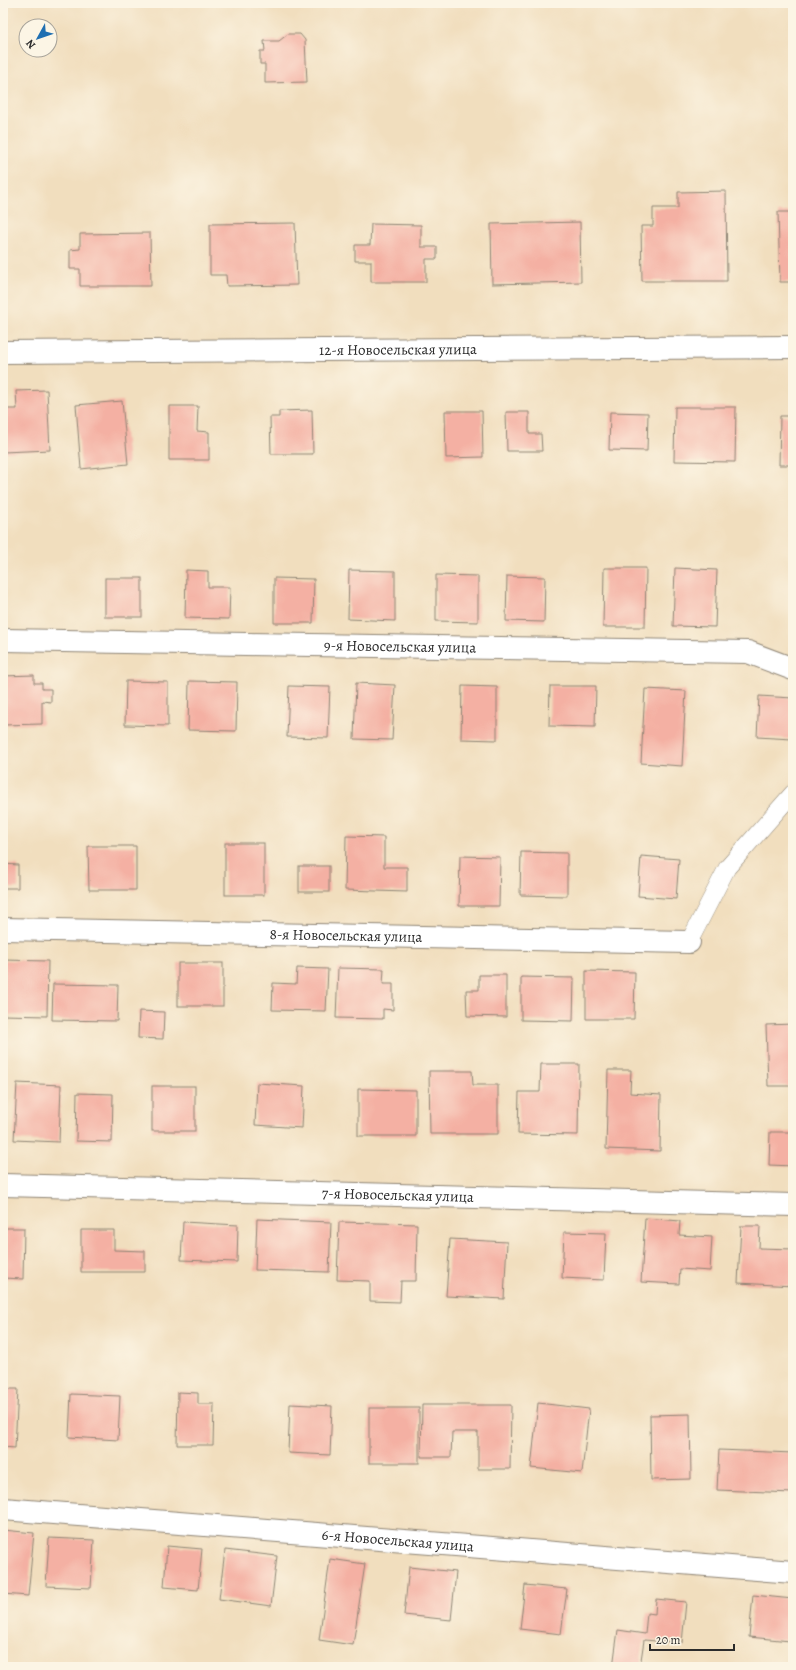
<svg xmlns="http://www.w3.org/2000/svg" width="796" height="1670" font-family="Alegreya,serif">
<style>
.building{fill:#f4b0a3}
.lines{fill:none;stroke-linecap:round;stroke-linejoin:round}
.lane-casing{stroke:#8e8474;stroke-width:18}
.street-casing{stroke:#8e8474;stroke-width:24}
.lane{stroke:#fff;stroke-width:17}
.street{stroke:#fff;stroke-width:22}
.labels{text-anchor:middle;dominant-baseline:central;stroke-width:4;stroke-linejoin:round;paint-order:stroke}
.street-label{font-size:15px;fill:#2b2b2b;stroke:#fcf5e5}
</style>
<rect width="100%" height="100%" fill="#fcf5e5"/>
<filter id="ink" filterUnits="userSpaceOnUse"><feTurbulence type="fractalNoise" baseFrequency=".025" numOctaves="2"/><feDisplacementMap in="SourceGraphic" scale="8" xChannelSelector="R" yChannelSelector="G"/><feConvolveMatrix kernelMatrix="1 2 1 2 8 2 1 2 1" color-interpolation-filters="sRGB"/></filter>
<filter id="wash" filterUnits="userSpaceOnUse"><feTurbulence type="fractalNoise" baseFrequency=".012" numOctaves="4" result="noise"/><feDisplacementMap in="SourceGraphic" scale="16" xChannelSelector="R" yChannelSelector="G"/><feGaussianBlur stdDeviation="0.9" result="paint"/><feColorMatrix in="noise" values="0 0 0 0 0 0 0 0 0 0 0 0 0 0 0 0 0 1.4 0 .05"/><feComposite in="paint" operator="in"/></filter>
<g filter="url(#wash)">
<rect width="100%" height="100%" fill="#f1debe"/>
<g id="blocks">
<g class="building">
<polygon points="288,34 300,34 305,40 307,82 265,83 265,64 260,64 260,51 265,51 264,41 279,41"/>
<polygon points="726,191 727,281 642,281 641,226 653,226 653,208 678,208 678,192"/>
<polygon points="778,212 793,212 793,282 780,282"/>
<polygon points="580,222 581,282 492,284 491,224"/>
<polygon points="295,223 297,285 227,286 226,275 210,275 210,224"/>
<polygon points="371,224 421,225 421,247 437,247 437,259 426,259 426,282 371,282 371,261 355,261 355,245 370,245"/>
<polygon points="150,233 151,286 80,286 80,269 70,269 70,250 80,249 80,234"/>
<polygon points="47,390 50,450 3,452 3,409 17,409 16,391"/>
<polygon points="122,401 128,464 81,469 76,405"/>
<polygon points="169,406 198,406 197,431 209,432 209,460 169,460"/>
<polygon points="675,407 736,407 735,462 674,461"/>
<polygon points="312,410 313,454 271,454 270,417 279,417 279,411"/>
<polygon points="445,411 482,411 483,457 446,458"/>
<polygon points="506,412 529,412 529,434 541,434 542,451 507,451"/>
<polygon points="610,412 648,413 647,451 609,450"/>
<polygon points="780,416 793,416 793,465 779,465"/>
<polygon points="604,568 646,568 645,627 603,627"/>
<polygon points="675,568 717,570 715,627 673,626"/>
<polygon points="186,570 208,571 208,587 230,587 229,619 185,618"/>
<polygon points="349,570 395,571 395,621 348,619"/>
<polygon points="436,575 478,576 478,622 436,621"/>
<polygon points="507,576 545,577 544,622 506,621"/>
<rect x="105" y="578" width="37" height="39"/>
<polygon points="274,578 314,579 313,623 274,623"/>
<polygon points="34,675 34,683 42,683 42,689 51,689 51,702 42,701 42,724 3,725 3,676"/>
<polygon points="126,681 168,682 168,726 125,725"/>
<polygon points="189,681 237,682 236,731 188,730"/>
<polygon points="356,683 395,685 392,740 354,739"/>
<polygon points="289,686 330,687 328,738 287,737"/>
<polygon points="462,686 497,687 497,740 461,739"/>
<polygon points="550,686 596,686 595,727 549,726"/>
<polygon points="645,689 686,691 682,766 641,763"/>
<polygon points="759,696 793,698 792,739 757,737"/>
<polygon points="346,836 384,837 384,867 407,867 407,892 345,890"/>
<rect x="225" y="843" width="39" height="52"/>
<polygon points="88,846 136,846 136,890 89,890"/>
<polygon points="521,852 567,853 567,896 520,895"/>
<polygon points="460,856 500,857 499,906 459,906"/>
<polygon points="641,856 679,859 676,899 638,896"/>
<polygon points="3,864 18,865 18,888 3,888"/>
<rect x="299" y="866" width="30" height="26"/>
<polygon points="3,960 48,961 47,1016 3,1015"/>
<rect x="178" y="963" width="45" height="43"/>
<polygon points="297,968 328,969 326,1011 272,1010 273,983 296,984"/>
<polygon points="338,968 384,969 383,984 393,984 393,1010 383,1009 383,1019 336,1018"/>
<polygon points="586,971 635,972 634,1019 586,1019"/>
<polygon points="479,975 506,975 506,1017 467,1016 466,990 479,990"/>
<polygon points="521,977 574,978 573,1021 521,1020"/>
<polygon points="53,984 118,985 117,1021 52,1020"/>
<polygon points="139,1011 164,1012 163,1039 138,1038"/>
<polygon points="793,1024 793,1086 768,1086 766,1025"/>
<polygon points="541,1064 579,1064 578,1135 518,1134 519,1092 540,1092"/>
<polygon points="608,1070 631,1070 630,1093 661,1095 660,1151 606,1149"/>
<polygon points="429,1071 472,1071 473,1085 498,1085 498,1134 430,1134"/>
<polygon points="17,1083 61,1085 59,1142 14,1140"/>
<polygon points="257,1083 304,1086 302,1128 255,1125"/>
<rect x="152" y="1086" width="43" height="45"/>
<polygon points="358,1089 416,1090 416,1136 358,1136"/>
<polygon points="77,1093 113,1094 112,1142 76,1141"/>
<polygon points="770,1132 793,1132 793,1166 769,1165"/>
<polygon points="645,1218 680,1221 679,1235 712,1237 710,1271 680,1269 679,1284 641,1282"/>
<polygon points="257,1219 331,1222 329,1272 255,1270"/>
<polygon points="183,1222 238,1225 237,1262 181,1260"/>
<polygon points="339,1222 417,1224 416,1281 401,1281 400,1302 370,1301 370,1281 337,1280"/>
<polygon points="741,1226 760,1226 759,1248 793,1249 793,1286 738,1283"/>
<polygon points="3,1228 24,1228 23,1279 3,1278"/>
<polygon points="81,1230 114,1230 114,1250 145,1251 145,1272 81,1272"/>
<polygon points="564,1232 606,1233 604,1280 562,1278"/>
<polygon points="450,1239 507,1242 504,1299 446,1296"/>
<polygon points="3,1389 18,1389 15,1448 3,1447"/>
<polygon points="178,1392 198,1393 198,1404 214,1404 213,1445 177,1445"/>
<polygon points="71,1394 120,1396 118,1440 69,1437"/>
<polygon points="538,1403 589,1409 582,1473 531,1468"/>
<polygon points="290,1404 332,1406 330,1455 288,1453"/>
<polygon points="422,1405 511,1405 510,1469 478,1469 478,1432 452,1432 451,1457 421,1457"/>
<rect x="369" y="1408" width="50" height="55"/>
<polygon points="690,1414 691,1479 651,1480 650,1415"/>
<polygon points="719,1450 793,1453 793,1493 717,1490"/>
<polygon points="3,1530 34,1533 28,1596 3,1594"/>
<polygon points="49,1538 94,1540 91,1588 46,1586"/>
<polygon points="167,1546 202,1549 198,1590 164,1587"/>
<polygon points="225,1550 277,1556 271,1606 219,1599"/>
<polygon points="330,1559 365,1564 353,1645 319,1640"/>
<polygon points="409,1567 456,1572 451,1620 404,1615"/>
<polygon points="525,1585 567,1589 561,1634 520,1629"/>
<polygon points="753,1595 793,1599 790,1641 749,1637"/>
<polygon points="656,1599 686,1602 682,1643 644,1640 640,1667 613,1667 618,1630 645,1634 647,1613 655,1614"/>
</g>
</g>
</g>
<g filter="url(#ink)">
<use href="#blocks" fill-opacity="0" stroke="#8e8474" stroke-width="1"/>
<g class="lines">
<g class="lane-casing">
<polyline id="lane" points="689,942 727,868 793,793"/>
</g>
<g class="street-casing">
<g id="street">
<path id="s1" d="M3,352L793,347"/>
<path id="s2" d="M3,640L748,652L793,669"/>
<path id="s3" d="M3,929L689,942"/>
<path id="s4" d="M3,1185L793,1205"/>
<path id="s5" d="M3,1509L793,1572"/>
</g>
</g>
<use href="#lane" class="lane"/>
<use href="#street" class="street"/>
</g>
</g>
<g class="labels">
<g class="street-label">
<text stroke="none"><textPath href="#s1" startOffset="395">12-я Новосельская улица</textPath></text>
<text stroke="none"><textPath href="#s2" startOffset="397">9-я Новосельская улица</textPath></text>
<text stroke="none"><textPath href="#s3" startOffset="343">8-я Новосельская улица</textPath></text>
<text stroke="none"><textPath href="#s4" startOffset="395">7-я Новосельская улица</textPath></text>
<text stroke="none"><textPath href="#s5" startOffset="396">6-я Новосельская улица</textPath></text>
</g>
</g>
<rect width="796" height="1670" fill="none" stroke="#fcf5e5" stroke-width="16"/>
<g transform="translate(38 38) rotate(230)"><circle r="19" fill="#fcf5e5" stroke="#a8a49b"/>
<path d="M0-3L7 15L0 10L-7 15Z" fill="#1f6fb2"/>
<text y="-6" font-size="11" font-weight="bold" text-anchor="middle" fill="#2b2b2b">N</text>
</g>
<path d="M650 1644v6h84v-6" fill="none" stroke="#2b2b2b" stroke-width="2"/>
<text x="656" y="1644" font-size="12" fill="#2b2b2b" stroke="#fcf5e5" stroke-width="3" paint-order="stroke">20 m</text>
</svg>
